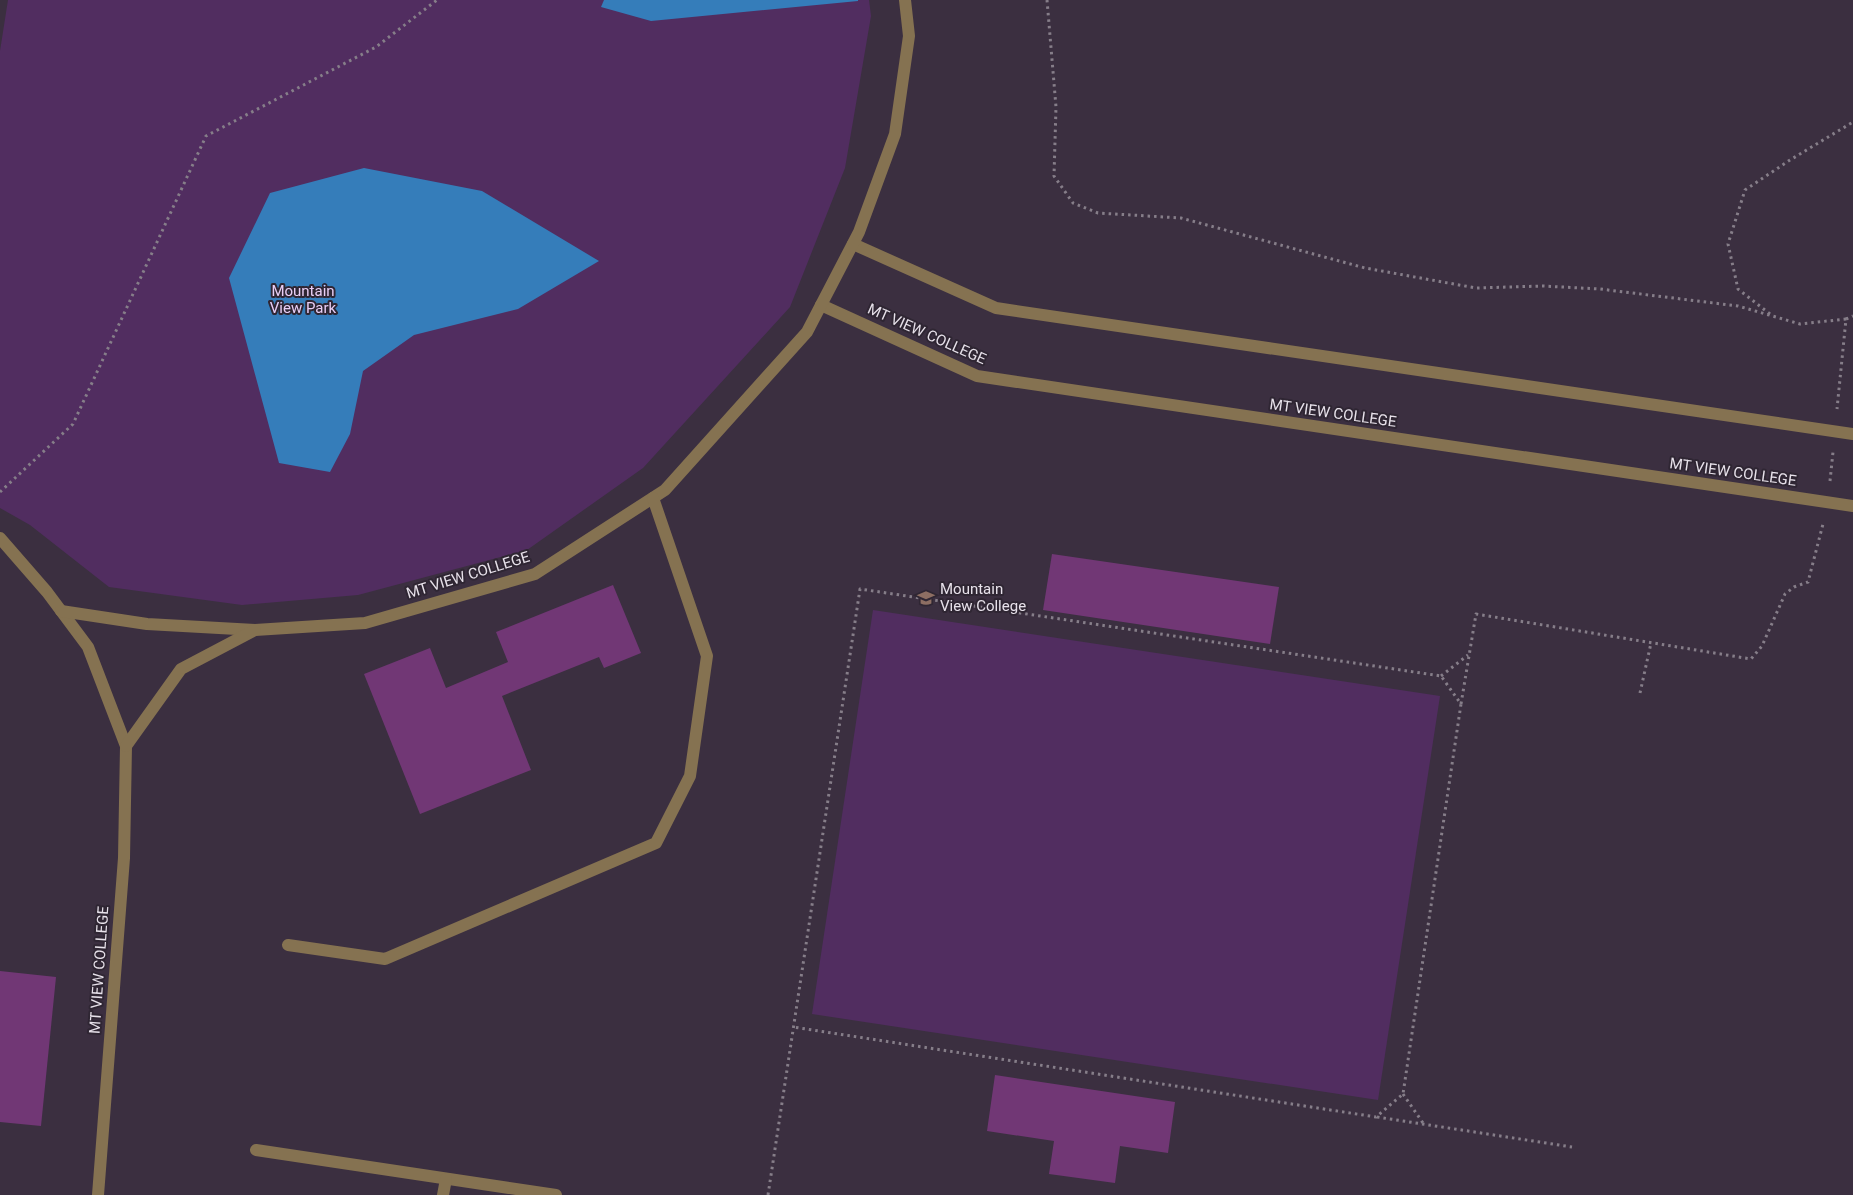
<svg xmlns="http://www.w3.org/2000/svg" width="1853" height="1195" font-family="Roboto,sans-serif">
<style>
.built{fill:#3b2f40}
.green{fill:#512d60}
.water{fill:#357dba}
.building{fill:#713775}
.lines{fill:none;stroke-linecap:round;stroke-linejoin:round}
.path{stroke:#867e89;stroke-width:3;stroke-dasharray:2.5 4;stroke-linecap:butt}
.minor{stroke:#857251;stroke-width:12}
.labels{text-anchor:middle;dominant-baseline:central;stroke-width:4;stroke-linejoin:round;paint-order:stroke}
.park-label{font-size:15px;fill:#e8cef5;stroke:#2f2633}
.street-label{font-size:15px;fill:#e7e1ea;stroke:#2f2633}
.poi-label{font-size:15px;fill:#e7e1ea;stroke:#2f2633;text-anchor:start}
</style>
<rect width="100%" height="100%" fill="#2f2633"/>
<rect class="built" x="0" y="0" width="1853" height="1195"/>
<g class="green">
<polygon points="8,0 869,0 871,16 845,168 790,307 643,468 527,550 358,595 242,605 109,587 30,525 0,508 0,51"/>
<polygon points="873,610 1440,696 1378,1100 812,1014"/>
</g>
<g class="water">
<polygon points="604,0 858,0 858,1 651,21 601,7"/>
<polygon points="364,168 482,191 599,261 518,309 414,335 363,371 350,434 330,472 279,463 229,278 270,193"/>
</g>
<g class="building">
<polygon points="1052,554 1279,587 1270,644 1043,610"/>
<polygon points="613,585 641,653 604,668 599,657 502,696 531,770 420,814 364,674 430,648 446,688 508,662 496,632"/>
<polygon points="0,971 56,977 41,1126 0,1122"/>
<polygon points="995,1075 1175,1102 1168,1153 1120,1146 1115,1183 1049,1174 1054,1141 987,1131"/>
</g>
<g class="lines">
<g class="path">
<polyline points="1047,0 1056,107 1054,176 1073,203 1098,213 1181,218 1365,268 1476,288 1543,286 1600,289 1738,306 1800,324 1846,319 1837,409"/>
<polyline points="1770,314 1738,289 1728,244 1745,190 1790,160 1853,122"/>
<polyline points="1846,319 1853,316"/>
<polyline points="1830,481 1833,452"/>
<polyline points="0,492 73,424 206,136 376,47 437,0"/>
<polyline points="1441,676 1468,655"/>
<polyline points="1640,693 1651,643"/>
<polyline points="1461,704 1476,614 1751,659 1762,646 1785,594 1794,587 1808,582 1823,524"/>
<polyline points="1403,1094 1423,1123"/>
<polyline points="1377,1117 1572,1147"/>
<polyline points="768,1195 860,589 1441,676 1461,704 1403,1094 1376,1117 793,1027"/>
</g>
<g class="minor">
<polyline points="853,244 996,308 1853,434"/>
<polyline points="821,305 977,376 1853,506"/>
<polyline points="0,538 47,592 88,647 126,746 124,858 98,1195"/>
<polyline points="61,611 147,624 255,630 365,623 535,574 665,490 807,332 859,232 895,134 909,36 905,0"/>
<polyline points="126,746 181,669 255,630"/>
<polyline points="288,945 385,959 656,843 690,776 707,656 653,498"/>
<polyline points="256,1150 556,1195"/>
<polyline points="443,1195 446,1179"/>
</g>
</g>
<defs>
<g id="university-bare" transform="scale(1.35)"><path d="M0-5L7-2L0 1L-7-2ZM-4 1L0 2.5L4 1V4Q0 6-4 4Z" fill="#8d6e63" stroke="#2f2633" stroke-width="2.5" paint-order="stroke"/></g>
</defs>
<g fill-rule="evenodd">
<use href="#university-bare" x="926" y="598"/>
</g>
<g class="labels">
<g class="park-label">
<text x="303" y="291">Mountain<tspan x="303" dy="17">View Park</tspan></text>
</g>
<g class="street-label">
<text transform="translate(927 334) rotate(24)">MT VIEW COLLEGE</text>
<text transform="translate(1333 413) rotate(8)">MT VIEW COLLEGE</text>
<text transform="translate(1733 472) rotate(8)">MT VIEW COLLEGE</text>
<text transform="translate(468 575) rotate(-17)">MT VIEW COLLEGE</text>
<text transform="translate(99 970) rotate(-86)">MT VIEW COLLEGE</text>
</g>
<g class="poi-label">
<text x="940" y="589">Mountain<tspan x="940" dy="17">View College</tspan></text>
</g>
</g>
</svg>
